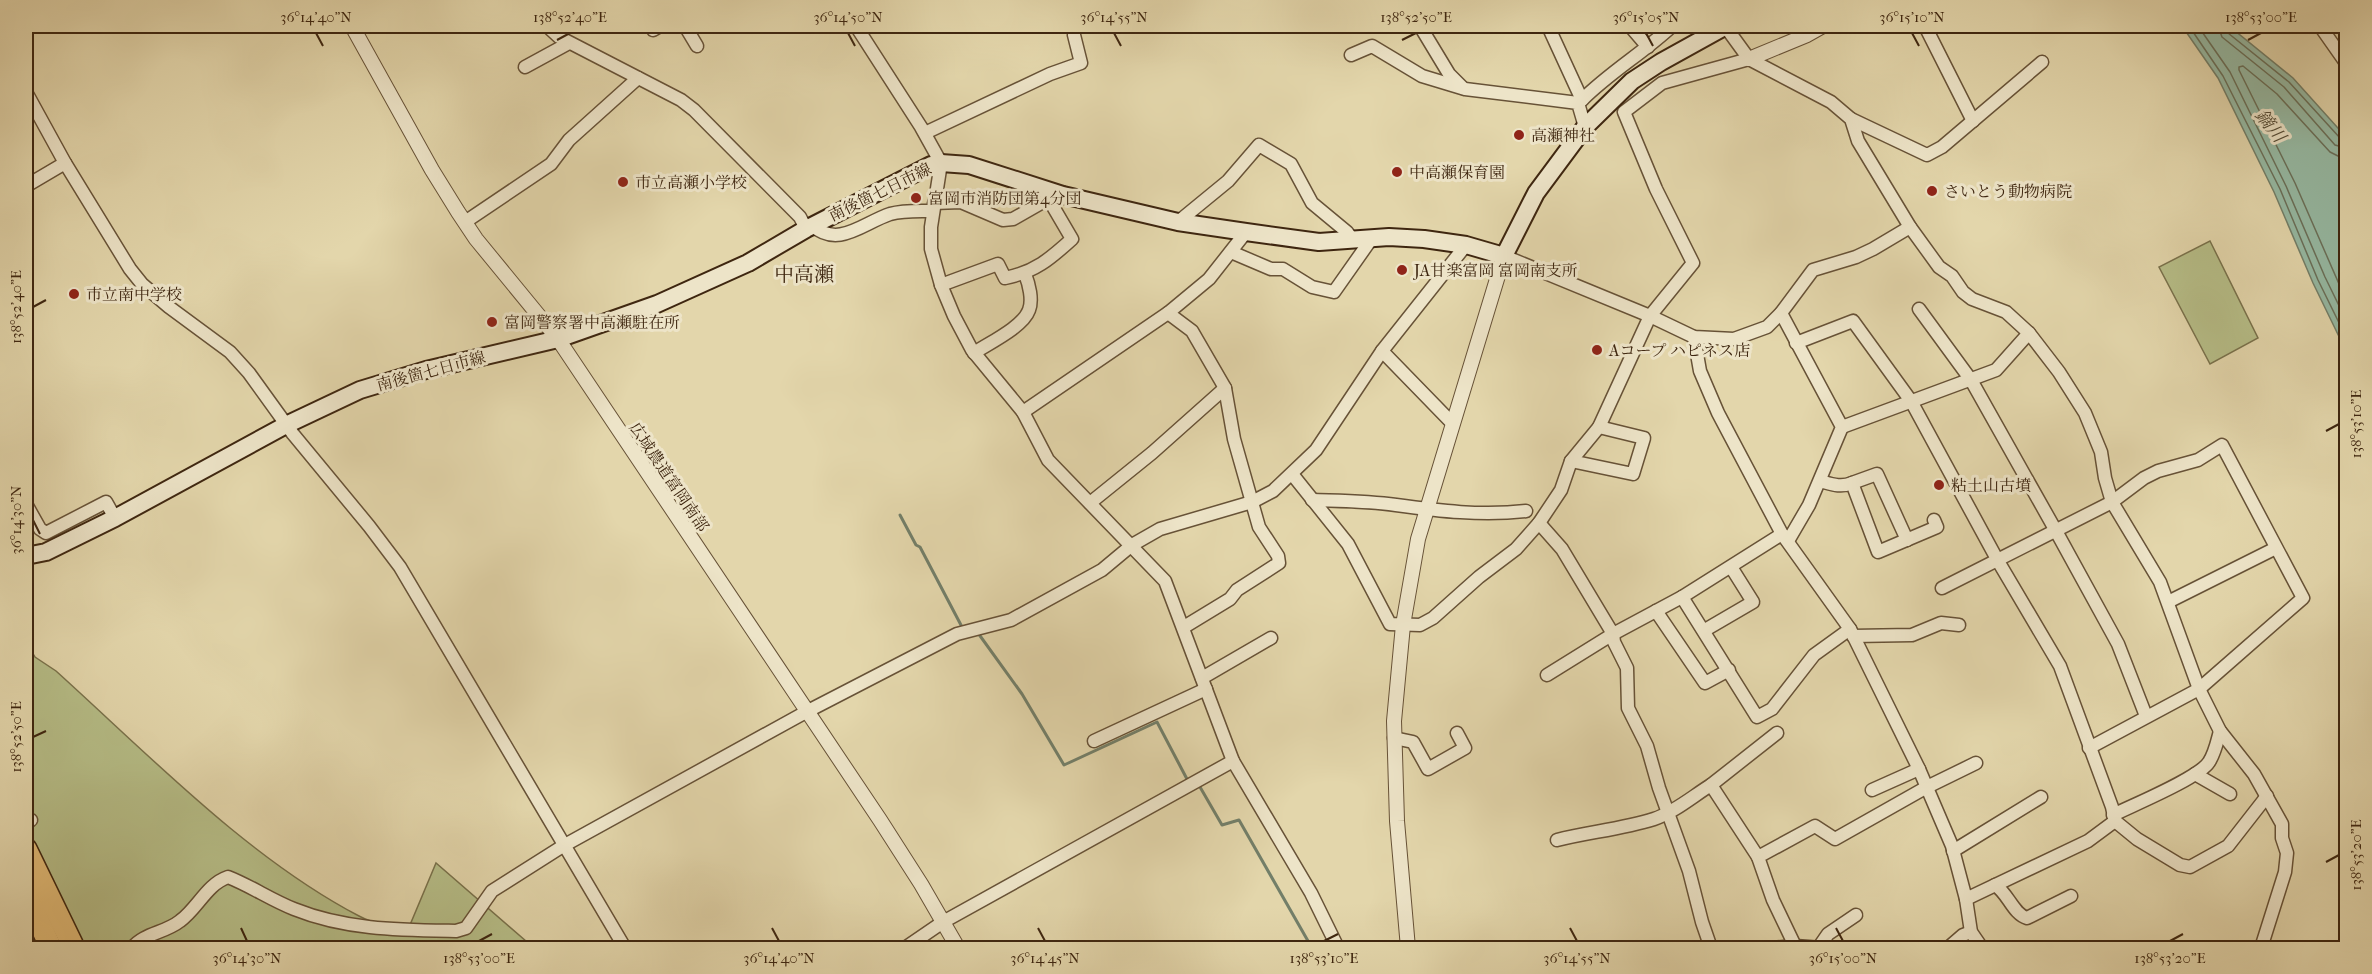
<svg xmlns="http://www.w3.org/2000/svg" width="2372" height="974" font-family="'IM FELL French Canon','Noto Serif JP',serif">
<style>
.green{fill:#b6bd87;stroke:#7a724c;stroke-width:1.5}
.water{fill:#96baa4;stroke:#737f69;stroke-width:1.5}
.lines{fill:none;stroke-linecap:round;stroke-linejoin:round}
.shore{stroke:#6a705a;stroke-width:1.5}
.stream{stroke:#737f69;stroke-width:3}
.minor-casing{stroke:#675237;stroke-width:15}
.tertiary-casing{stroke:#675237;stroke-width:16}
.secondary-casing{stroke:#3e2610;stroke-width:20}
.motorway-casing{stroke:#3e2610;stroke-width:24}
.minor{stroke:#ede4c8;stroke-width:12}
.tertiary{stroke:#ede4c8;stroke-width:14}
.secondary{stroke:#ede4c8;stroke-width:16}
.motorway{stroke:#e2bb76;stroke-width:21}
.ticks{fill:none;stroke:#3e2610;stroke-width:2}
.poi-dot{fill:#8f2418;stroke:#ede4c8;stroke-width:2}
.labels{text-anchor:middle;dominant-baseline:central;stroke-width:6;stroke-linejoin:round;paint-order:stroke}
.poi-label{font-size:16px;fill:#3e2610;stroke:#ede4c8;text-anchor:start}
.street-label{font-size:16px;fill:#3e2610;stroke:#ede4c8}
.water-label{font-size:18px;font-style:italic;fill:#544b35;stroke:#ede4c8}
.quarter-label{font-size:20px;fill:#3e2610;stroke:#ede4c8}
.neatline{fill:none;stroke:#3e2610;stroke-width:2}
.ticks-label{font-size:15px;text-anchor:middle;fill:#3e2610}
</style>
<rect width="100%" height="100%" fill="#e3d6ab"/>
<filter id="stains"><feTurbulence type="fractalNoise" baseFrequency=".00333" numOctaves="4"/><feColorMatrix values="0 0 0 0 .2 0 0 0 0 .09 0 0 0 0 .02 0 0 0 .5 -.17"/></filter>
<radialGradient id="worn" r=".72"><stop offset=".6" stop-color="#630" stop-opacity="0"/><stop offset="1" stop-color="#630" stop-opacity=".3"/></radialGradient>
<g class="green">
<polygon points="2210,241 2258,338 2210,364 2159,267"/>
<path d="M26,643L35,657L56,671C149,755 248,858 359,916C373,924 391,927 407,932L436,863L534,948H171L159,944L121,948H26Z"/>
</g>
<polygon class="water" points="2182,26 2229,26 2293,78 2346,137 2346,351 2313,283 2274,192 2218,78"/>
<g class="lines">
<g class="shore">
<polyline points="2189,26 2223,76 2280,189 2318,280 2346,337"/>
<polyline points="2198,26 2230,72 2286,186 2325,277 2346,320"/>
<polyline points="2218,26 2222,37 2284,87 2335,145 2346,148"/>
<polyline points="2226,26 2228,33 2289,82 2340,138 2346,141"/>
<polyline points="2346,157 2338,156 2330,152 2277,94 2243,66 2239,67 2239,70 2295,183 2346,300"/>
</g>
<g class="stream">
<polyline points="900,515 916,545 920,547 962,627"/>
<polyline points="978,633 1022,694 1064,765 1157,722 1188,781"/>
<polyline points="1200,787 1222,825 1239,820 1312,948"/>
</g>
<g class="minor-casing">
<g id="minor">
<polyline points="547,26 559,37 681,100 694,110 800,217 806,229"/>
<polyline points="651,26 653,30 660,26"/>
<polyline points="685,26 697,46"/>
<polyline points="856,26 921,127 941,163 931,227 931,249 941,285 954,316 972,350 1023,412 1048,460 1165,581 1233,761 1311,893 1338,948"/>
<polyline points="1420,26 1449,74 1463,88"/>
<polyline points="1548,26 1582,100 1578,103"/>
<polyline points="1630,26 1648,47"/>
<polyline points="1725,26 1749,59 1831,102 1851,119 1858,141 1910,227 1939,267 1952,276 1963,292 1972,299 2006,312 2029,333 2059,372 2085,413 2101,452 2105,478 2112,502 2160,582 2199,689 2220,731 2254,774 2282,824 2282,838 2287,853 2285,872 2261,948"/>
<polyline points="1925,26 1973,121"/>
<polyline points="2320,26 2346,63"/>
<polyline points="1351,55 1372,46 1422,76 1465,89 1578,103 1585,127"/>
<polyline points="525,67 569,43"/>
<polyline points="26,92 65,163 130,269 142,284 169,307 230,352 249,373 293,434 369,526 400,567 625,948"/>
<path d="M1582,100C1610,72 1643,53 1672,26"/>
<polyline points="1851,119 1927,155 1942,147 2042,62"/>
<polyline points="925,133 1050,74 1081,63 1074,35"/>
<polyline points="26,186 65,163"/>
<polyline points="934,203 961,202 1003,220 1013,219 1055,195"/>
<polyline points="465,222 551,164 569,140 638,78"/>
<polyline points="1178,222 1228,181 1259,145 1291,164 1312,203 1347,232 1352,239"/>
<path d="M812,225C838,249 863,223 890,214C904,210 919,211 933,211"/>
<polyline points="1231,252 1271,269 1283,269 1312,287 1334,292 1372,238"/>
<polyline points="1504,256 1650,316 1694,337 1734,339 1767,327 1781,313 1813,270 1856,257 1873,249 1910,227"/>
<path d="M941,285L998,264L1005,278C1035,272 1050,259 1072,239L1048,198"/>
<polyline points="1919,309 1971,380 2056,531 2118,644 2146,716"/>
<polyline points="1168,313 1192,331 1225,388 1234,439 1259,527 1278,556 1279,563 1237,590 1230,599 1184,627"/>
<polyline points="1781,313 1842,427 1809,505 1788,541"/>
<polyline points="1694,337 1700,371 1718,413 1782,534 1850,629 1919,769 1952,846 1966,899 1971,932 1982,948"/>
<polyline points="1796,343 1853,321 1911,401 1998,561 2060,666 2112,807 2115,821 2137,839 2180,865 2190,867 2228,846 2267,796"/>
<polyline points="1382,351 1453,424"/>
<path d="M974,353C989,343 1023,327 1029,310C1033,300 1029,284 1025,274"/>
<polyline points="1023,412 1168,313 1209,279 1246,232"/>
<polyline points="1842,427 1996,370 2029,333"/>
<polyline points="1571,461 1633,474 1644,438 1599,427"/>
<polyline points="1292,474 1348,544 1390,624 1420,625 1433,618 1479,577 1516,549 1539,523 1561,490 1571,461 1599,427 1650,316 1693,263 1656,189 1624,112 1662,83 1749,59"/>
<path d="M1820,481C1831,484 1841,488 1852,483L1878,552L1937,527L1934,520"/>
<polyline points="1852,483 1877,474 1907,540"/>
<path d="M1312,500C1340,501 1368,501 1396,505C1439,511 1482,516 1526,511"/>
<polyline points="1090,503 1152,453 1225,388"/>
<polyline points="26,504 40,529 46,533 106,502 115,518"/>
<polyline points="1539,523 1562,549 1613,634 1614,642 1627,668 1628,708 1647,746 1659,788 1689,871 1702,922 1711,948"/>
<polyline points="1942,588 2112,502 2144,478 2158,471 2198,460 2222,445 2303,598 2199,689 2089,748"/>
<polyline points="1682,597 1757,717 1772,709 1814,655 1850,629"/>
<polyline points="2168,602 2276,548"/>
<polyline points="1656,611 1705,683 1729,670"/>
<polyline points="1705,630 1753,602 1731,567"/>
<polyline points="1853,636 1912,635 1941,623 1959,625"/>
<polyline points="1547,675 1613,634 1682,597 1782,534"/>
<polyline points="1202,678 1271,638"/>
<polyline points="1394,738 1413,742 1428,769 1465,748 1457,733"/>
<polyline points="1094,741 1206,689"/>
<polyline points="2195,774 2230,794"/>
<polyline points="1872,790 1919,769"/>
<path d="M2113,815C2133,805 2199,778 2209,762C2215,753 2217,742 2220,731"/>
<polyline points="26,823 31,820"/>
<path d="M1557,840C1589,832 1622,829 1654,819C1675,812 1693,796 1711,785"/>
<polyline points="1953,851 2041,797"/>
<polyline points="1758,857 1711,785 1777,733"/>
<path d="M1995,885C2008,893 2013,914 2027,918L2071,896"/>
<polyline points="1966,899 2088,841 2115,821"/>
<polyline points="1795,946 1773,900 1758,857 1815,826 1835,839 1927,787 1976,763"/>
<polyline points="1819,947 1828,934 1856,915"/>
<path d="M132,948C144,933 165,933 180,921C197,909 207,884 228,877C251,886 271,900 294,909C346,930 401,930 456,931L466,928L492,891L563,846L806,712L957,634L1011,620L1102,570L1132,545L1160,529L1252,502L1273,491L1316,450L1382,351L1466,245"/>
<polyline points="905,948 943,922 1233,761"/>
<polyline points="1771,948 1795,946 1822,948"/>
<polyline points="1948,948 1963,935 1971,932"/>
</g>
</g>
<g class="tertiary-casing">
<g id="tertiary">
<polyline points="352,26 432,170 458,212 476,239 558,339 880,820 921,884 958,948"/>
<polyline points="1749,59 1807,35 1823,26"/>
<polyline points="1408,948 1397,821 1394,721 1403,625 1418,539 1504,256"/>
</g>
</g>
<g class="secondary-casing">
<polyline id="secondary" points="26,556 46,552 115,518 286,425 360,390 426,370 558,339 657,304 748,263 806,229 931,165 941,163 969,165 1063,195 1178,222 1246,232 1319,242 1389,237 1424,239 1466,245 1504,256 1536,193 1585,127 1632,81 1661,62 1726,26"/>
</g>
<g class="motorway-casing">
<g id="motorway">
<polyline points="26,849 74,948"/>
<polyline points="26,894 51,948"/>
</g>
</g>
<use href="#minor" class="minor"/>
<use href="#tertiary" class="tertiary"/>
<use href="#secondary" class="secondary"/>
<use href="#motorway" class="motorway"/>
</g>
<path class="ticks" d="M316,33L323,46M848,33L855,46M1114,33L1121,46M1646,33L1653,46M1912,33L1919,46M557,40L570,33M1402,40L1416,33M2248,40L2261,33M33,307L46,300M2326,431L2339,424M33,520L40,534M33,737L46,731M2326,862L2339,855M241,928L247,941M772,928L779,941M1038,928L1045,941M1570,928L1577,941M1836,928L1843,941M479,941L492,934M1324,941L1338,934M2170,941L2183,934"/>
<g class="poi-dot">
<circle cx="1519" cy="135" r="6"/>
<circle cx="1397" cy="172" r="6"/>
<circle cx="623" cy="182" r="6"/>
<circle cx="1932" cy="191" r="6"/>
<circle cx="916" cy="198" r="6"/>
<circle cx="1402" cy="270" r="6"/>
<circle cx="74" cy="294" r="6"/>
<circle cx="492" cy="322" r="6"/>
<circle cx="1597" cy="350" r="6"/>
<circle cx="1939" cy="485" r="6"/>
</g>
<g class="labels">
<g class="poi-label">
<text x="1531" y="135">高瀬神社</text>
<text x="1409" y="172">中高瀬保育園</text>
<text x="635" y="182">市立高瀬小学校</text>
<text x="1944" y="191">さいとう動物病院</text>
<text x="928" y="198">富岡市消防団第4分団</text>
<text x="1414" y="270">JA甘楽富岡 富岡南支所</text>
<text x="86" y="294">市立南中学校</text>
<text x="504" y="322">富岡警察署中高瀬駐在所</text>
<text x="1609" y="350">Aコープ ハピネス店</text>
<text x="1951" y="485">粘土山古墳</text>
</g>
<g class="street-label">
<text transform="translate(880 192) rotate(-26)">南後箇七日市線</text>
<text transform="translate(431 371) rotate(-15)">南後箇七日市線</text>
<text transform="translate(669 477) rotate(56)">広域農道富岡南部</text>
</g>
<g class="water-label">
<text transform="translate(2270 126) rotate(52)">鏑川</text>
</g>
<g class="quarter-label">
<text x="804" y="274">中高瀬</text>
</g>
</g>
<rect width="2372" height="974" fill="none" stroke="#e3d6ab" stroke-width="66"/>
<rect x="33" y="33" width="2306" height="908" class="neatline"/>
<g class="ticks-label">
<text x="316" y="22">36°14'40"N</text>
<text x="570" y="22">138°52'40"E</text>
<text x="848" y="22">36°14'50"N</text>
<text x="1114" y="22">36°14'55"N</text>
<text x="1416" y="22">138°52'50"E</text>
<text x="1646" y="22">36°15'05"N</text>
<text x="1912" y="22">36°15'10"N</text>
<text x="2261" y="22">138°53'00"E</text>
<text transform="translate(16 307) rotate(-90)" y="5">138°52'40"E</text>
<text transform="translate(2356 424) rotate(-90)" y="5">138°53'10"E</text>
<text transform="translate(16 520) rotate(-90)" y="5">36°14'30"N</text>
<text transform="translate(16 737) rotate(-90)" y="5">138°52'50"E</text>
<text transform="translate(2356 855) rotate(-90)" y="5">138°53'20"E</text>
<text x="247" y="963">36°14'30"N</text>
<text x="479" y="963">138°53'00"E</text>
<text x="779" y="963">36°14'40"N</text>
<text x="1045" y="963">36°14'45"N</text>
<text x="1324" y="963">138°53'10"E</text>
<text x="1577" y="963">36°14'55"N</text>
<text x="1843" y="963">36°15'00"N</text>
<text x="2170" y="963">138°53'20"E</text>
</g>
<rect width="100%" height="100%" filter="url(#stains)"/>
<rect width="100%" height="100%" fill="url(#worn)"/>
</svg>
